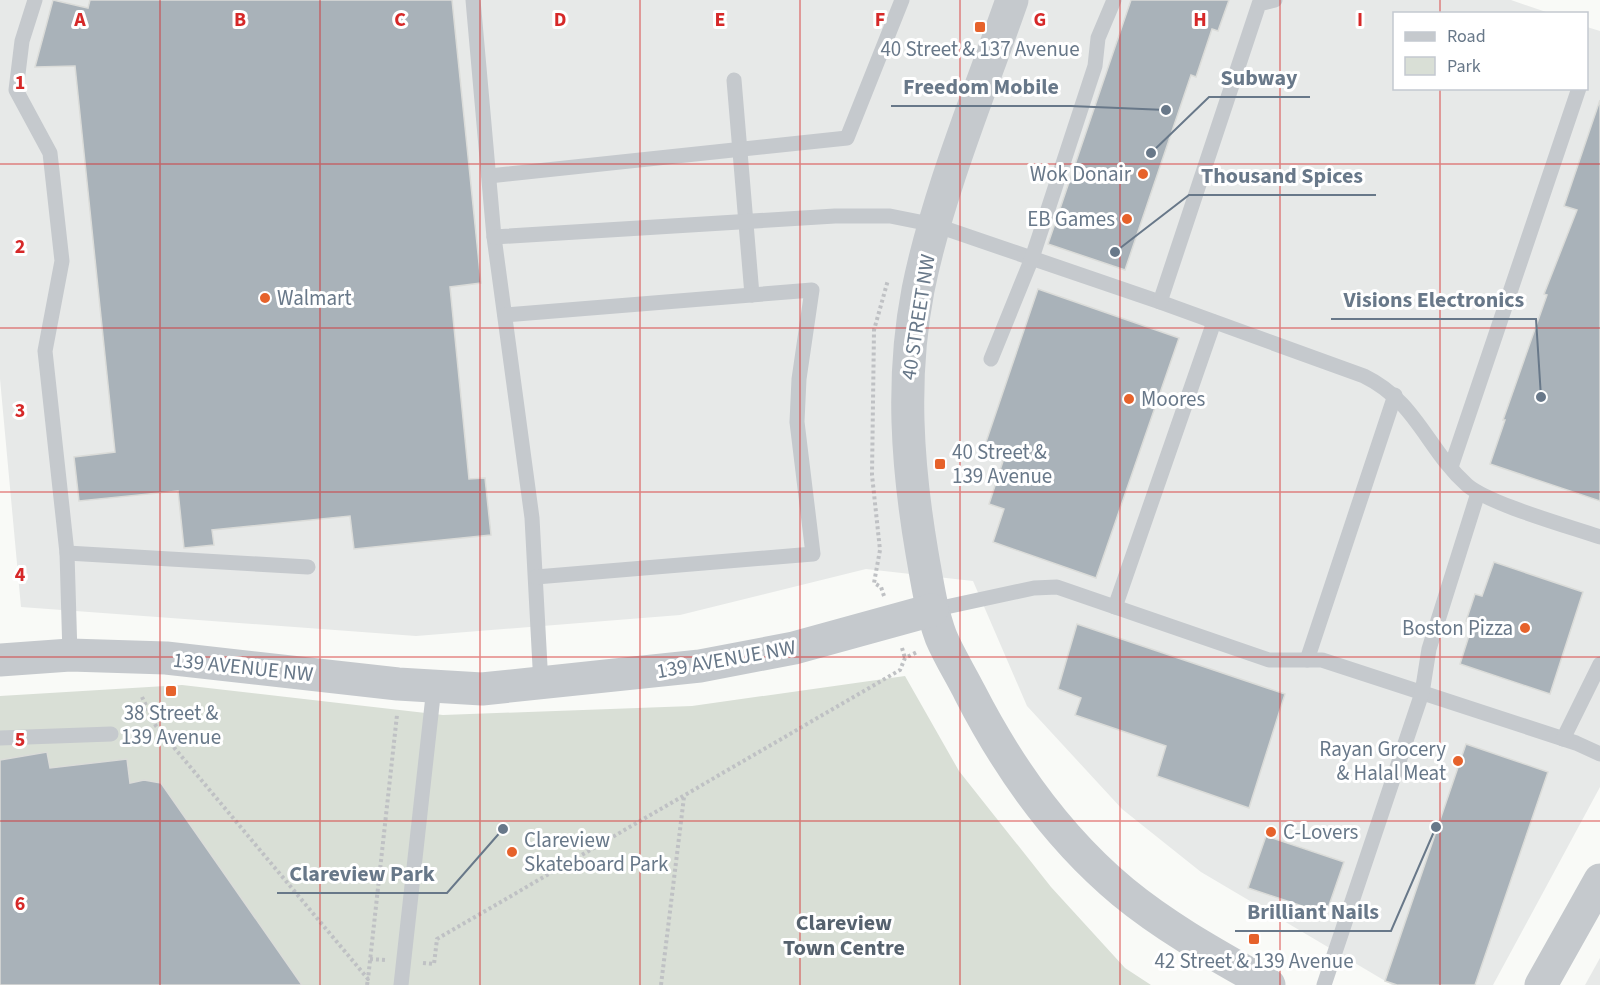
<svg xmlns="http://www.w3.org/2000/svg" width="1600" height="985" font-family="'Source Sans 3',sans-serif">
<style>
.built{fill:#e7e9e8}
.green{fill:#d9dfd6}
.building{fill:#a9b2b9;stroke:#dbdcd9;stroke-width:1.5}
.lines{fill:none;stroke-linecap:round;stroke-linejoin:round}
.path{stroke:#bfc1c4;stroke-width:4;stroke-dasharray:3 3;stroke-linecap:butt}
.service{stroke:#c5c9cd;stroke-width:15}
.tertiary{stroke:#c5c9cd;stroke-width:33}
.grid{fill:none;stroke:#d62828;stroke-width:1.5;stroke-opacity:0.55}
.poi-dot{fill:#e6622b;stroke:#fff;stroke-width:2}
.labels{text-anchor:middle;dominant-baseline:central;stroke-width:6;stroke-linejoin:round;paint-order:stroke}
.poi-label{font-size:21px;fill:#687889;stroke:#fff;text-anchor:start}
.street-label{font-size:21px;fill:#687889;stroke:#fff}
.neighbourhood-label{font-size:22px;font-weight:bold;fill:#56626e;stroke:#fff}
.grid-label{font-size:20px;text-anchor:middle;font-weight:bold;fill:#d62828;stroke:#fff;stroke-width:6;stroke-linejoin:round;paint-order:stroke}
.leader{fill:none;stroke:#687889;stroke-width:2}
.callout-dot{fill:#687889;stroke:#fff;stroke-width:2}
.callout-label{font-size:22px;text-anchor:middle;font-weight:bold;fill:#687889;stroke:#fff;stroke-width:6;stroke-linejoin:round;paint-order:stroke}
</style>
<rect width="100%" height="100%" fill="#f9faf7"/>
<g class="built">
<polygon points="0,0 1511,0 1549,13 1394,14 1394,88 1586,88 1587,27 1600,31 1600,787 1493,985 1392,985 1201,872 1122,809 1027,706 973,581 866,569 680,615 416,636 21,607 0,379"/>
<polygon points="1600,958 1600,985 1585,985"/>
</g>
<polygon class="green" points="905,676 959,771 1051,887 1125,968 1151,985 0,985 0,696 182,685 443,715 692,706"/>
<g class="building">
<polygon points="53,0 88,8 90,0 452,0 481,283 450,287 469,479 485,478 491,535 354,549 350,516 212,530 214,545 184,548 178,491 79,501 74,457 115,452 75,66 35,67"/>
<polygon points="1131,0 1229,0 1218,31 1212,29 1196,77 1191,75 1125,270 1048,244"/>
<polygon points="1600,100 1600,501 1490,464 1505,420 1503,420 1547,295 1544,294 1577,210 1564,206"/>
<polygon points="1038,289 1179,338 1096,578 993,542 1004,509 989,504 1007,449 986,442"/>
<polygon points="1494,562 1583,592 1550,694 1460,664 1473,623 1466,621 1475,594 1482,596"/>
<polygon points="1077,624 1285,694 1249,808 1157,776 1166,746 1075,715 1081,698 1058,689"/>
<polygon points="1466,744 1548,772 1475,985 1397,985 1385,981"/>
<polygon points="47,752 50,768 127,759 130,783 144,780 161,783 302,985 0,985 0,760"/>
<polygon points="1266,836 1344,862 1326,914 1248,888"/>
</g>
<g class="lines">
<g class="path">
<polyline points="884,596 881,587 874,583 880,550 872,475 874,330 888,280"/>
<polyline points="902,648 905,658"/>
<polyline points="142,697 156,726 368,979 397,715"/>
<polyline points="370,959 385,960"/>
<polyline points="423,963 434,964 437,939 900,670 905,658 917,652"/>
<polyline points="367,985 368,979"/>
<polyline points="661,985 684,797"/>
</g>
<g class="service">
<polyline points="35,0 22,41 16,90 50,153 62,261 45,351 67,553 70,655"/>
<polyline points="473,0 494,237 532,518 541,685"/>
<polyline points="734,80 752,295"/>
<polyline points="489,176 847,138 902,0"/>
<path d="M494,237L835,216H890L935,225L1160,302L1364,376C1417,402 1426,448 1467,485C1489,504 1568,526 1600,537"/>
<polyline points="1160,302 1259,4 1275,0"/>
<polyline points="505,315 812,290 799,379 797,422 813,554 536,577"/>
<polyline points="991,359 1032,258 1095,66 1098,38 1114,0"/>
<polyline points="1451,467 1579,88"/>
<polyline points="67,553 308,567"/>
<polyline points="1115,607 1214,322"/>
<polyline points="932,610 1034,588 1057,587 1269,660 1322,660 1576,743 1600,754"/>
<polyline points="1307,660 1395,395"/>
<polyline points="0,738 111,734"/>
<polyline points="1563,739 1600,664"/>
<polyline points="401,985 434,687"/>
<polyline points="1324,985 1422,693 1429,649 1478,493"/>
</g>
<g class="tertiary">
<path d="M1012,0C980,92 937,195 918,290C901,378 907,465 922,553C927,581 931,610 941,637C949,656 961,675 970,693C1009,769 1057,837 1123,892C1168,929 1218,956 1269,985"/>
<polyline points="0,660 70,655 166,658 398,684 482,689 700,666 794,648 932,610"/>
<polyline points="1541,985 1600,880"/>
</g>
</g>
<path class="grid" d="M160,0V985M320,0V985M480,0V985M640,0V985M800,0V985M960,0V985M1120,0V985M1280,0V985M1440,0V14M1440,88V985M0,164H1600M0,328H1600M0,492H1600M0,657H1600M0,821H1600"/>
<g class="poi-dot">
<rect x="974" y="21" width="12" height="12" rx="3"/>
<circle cx="1143" cy="174" r="6"/>
<circle cx="1127" cy="219" r="6"/>
<circle cx="265" cy="298" r="6"/>
<circle cx="1129" cy="399" r="6"/>
<rect x="934" y="458" width="12" height="12" rx="3"/>
<circle cx="1525" cy="628" r="6"/>
<rect x="165" y="685" width="12" height="12" rx="3"/>
<circle cx="1458" cy="761" r="6"/>
<circle cx="1271" cy="832" r="6"/>
<circle cx="512" cy="852" r="6"/>
<rect x="1248" y="933" width="12" height="12" rx="3"/>
</g>
<g class="labels">
<g class="poi-label">
<text x="980" y="49" text-anchor="middle">40 Street &amp; 137 Avenue</text>
<text x="1131" y="174" text-anchor="end">Wok Donair</text>
<text x="1115" y="219" text-anchor="end">EB Games</text>
<text x="277" y="298">Walmart</text>
<text x="1141" y="399">Moores</text>
<text x="952" y="452">40 Street &amp;<tspan x="952" dy="24">139 Avenue</tspan></text>
<text x="1513" y="628" text-anchor="end">Boston Pizza</text>
<text x="171" y="713" text-anchor="middle">38 Street &amp;<tspan x="171" dy="24">139 Avenue</tspan></text>
<text x="1446" y="749" text-anchor="end">Rayan Grocery<tspan x="1446" dy="24">&amp; Halal Meat</tspan></text>
<text x="1283" y="832">C-Lovers</text>
<text x="524" y="840">Clareview<tspan x="524" dy="24">Skateboard Park</tspan></text>
<text x="1254" y="961" text-anchor="middle">42 Street &amp; 139 Avenue</text>
</g>
<g class="street-label">
<text transform="translate(918 317) rotate(-81)">40 STREET NW</text>
<text transform="translate(726 659) rotate(-10)">139 AVENUE NW</text>
<text transform="translate(243 667) rotate(6)">139 AVENUE NW</text>
</g>
<g class="neighbourhood-label">
<text x="844" y="923">Clareview<tspan x="844" dy="25">Town Centre</tspan></text>
</g>
</g>
<g class="grid-label">
<text x="80" y="26">A</text>
<text x="240" y="26">B</text>
<text x="400" y="26">C</text>
<text x="560" y="26">D</text>
<text x="720" y="26">E</text>
<text x="880" y="26">F</text>
<text x="1040" y="26">G</text>
<text x="1200" y="26">H</text>
<text x="1360" y="26">I</text>
<text x="20" y="89">1</text>
<text x="20" y="253">2</text>
<text x="20" y="417">3</text>
<text x="20" y="581">4</text>
<text x="20" y="746">5</text>
<text x="20" y="910">6</text>
</g>
<path class="leader" d="M1151 153L1209 97H1310M1166 110L1071 106H891M1115 252L1189 195H1376M1541 397L1536 319H1331M503 829L447 893H277M1436 827L1391 931H1235"/>
<g class="callout-dot">
<circle cx="1151" cy="153" r="6"/>
<circle cx="1166" cy="110" r="6"/>
<circle cx="1115" cy="252" r="6"/>
<circle cx="1541" cy="397" r="6"/>
<circle cx="503" cy="829" r="6"/>
<circle cx="1436" cy="827" r="6"/>
</g>
<g class="callout-label">
<text x="1259" y="85">Subway</text>
<text x="981" y="94">Freedom Mobile</text>
<text x="1282" y="183">Thousand Spices</text>
<text x="1434" y="307">Visions Electronics</text>
<text x="362" y="881">Clareview Park</text>
<text x="1313" y="919">Brilliant Nails</text>
</g>
<rect x="1393" y="12" width="195" height="78" fill="#ffffff" stroke="#c3c9d0" stroke-width="1.5"/>
<rect x="1405" y="32" width="30" height="9" fill="#c5c9cd" stroke="#c3c9d0" stroke-width="1.5"/>
<text x="1447" y="42" font-size="18" fill="#687889">Road</text>
<rect x="1405" y="57" width="30" height="18" fill="#d9dfd6" stroke="#c3c9d0" stroke-width="1.5"/>
<text x="1447" y="72" font-size="18" fill="#687889">Park</text>
</svg>
